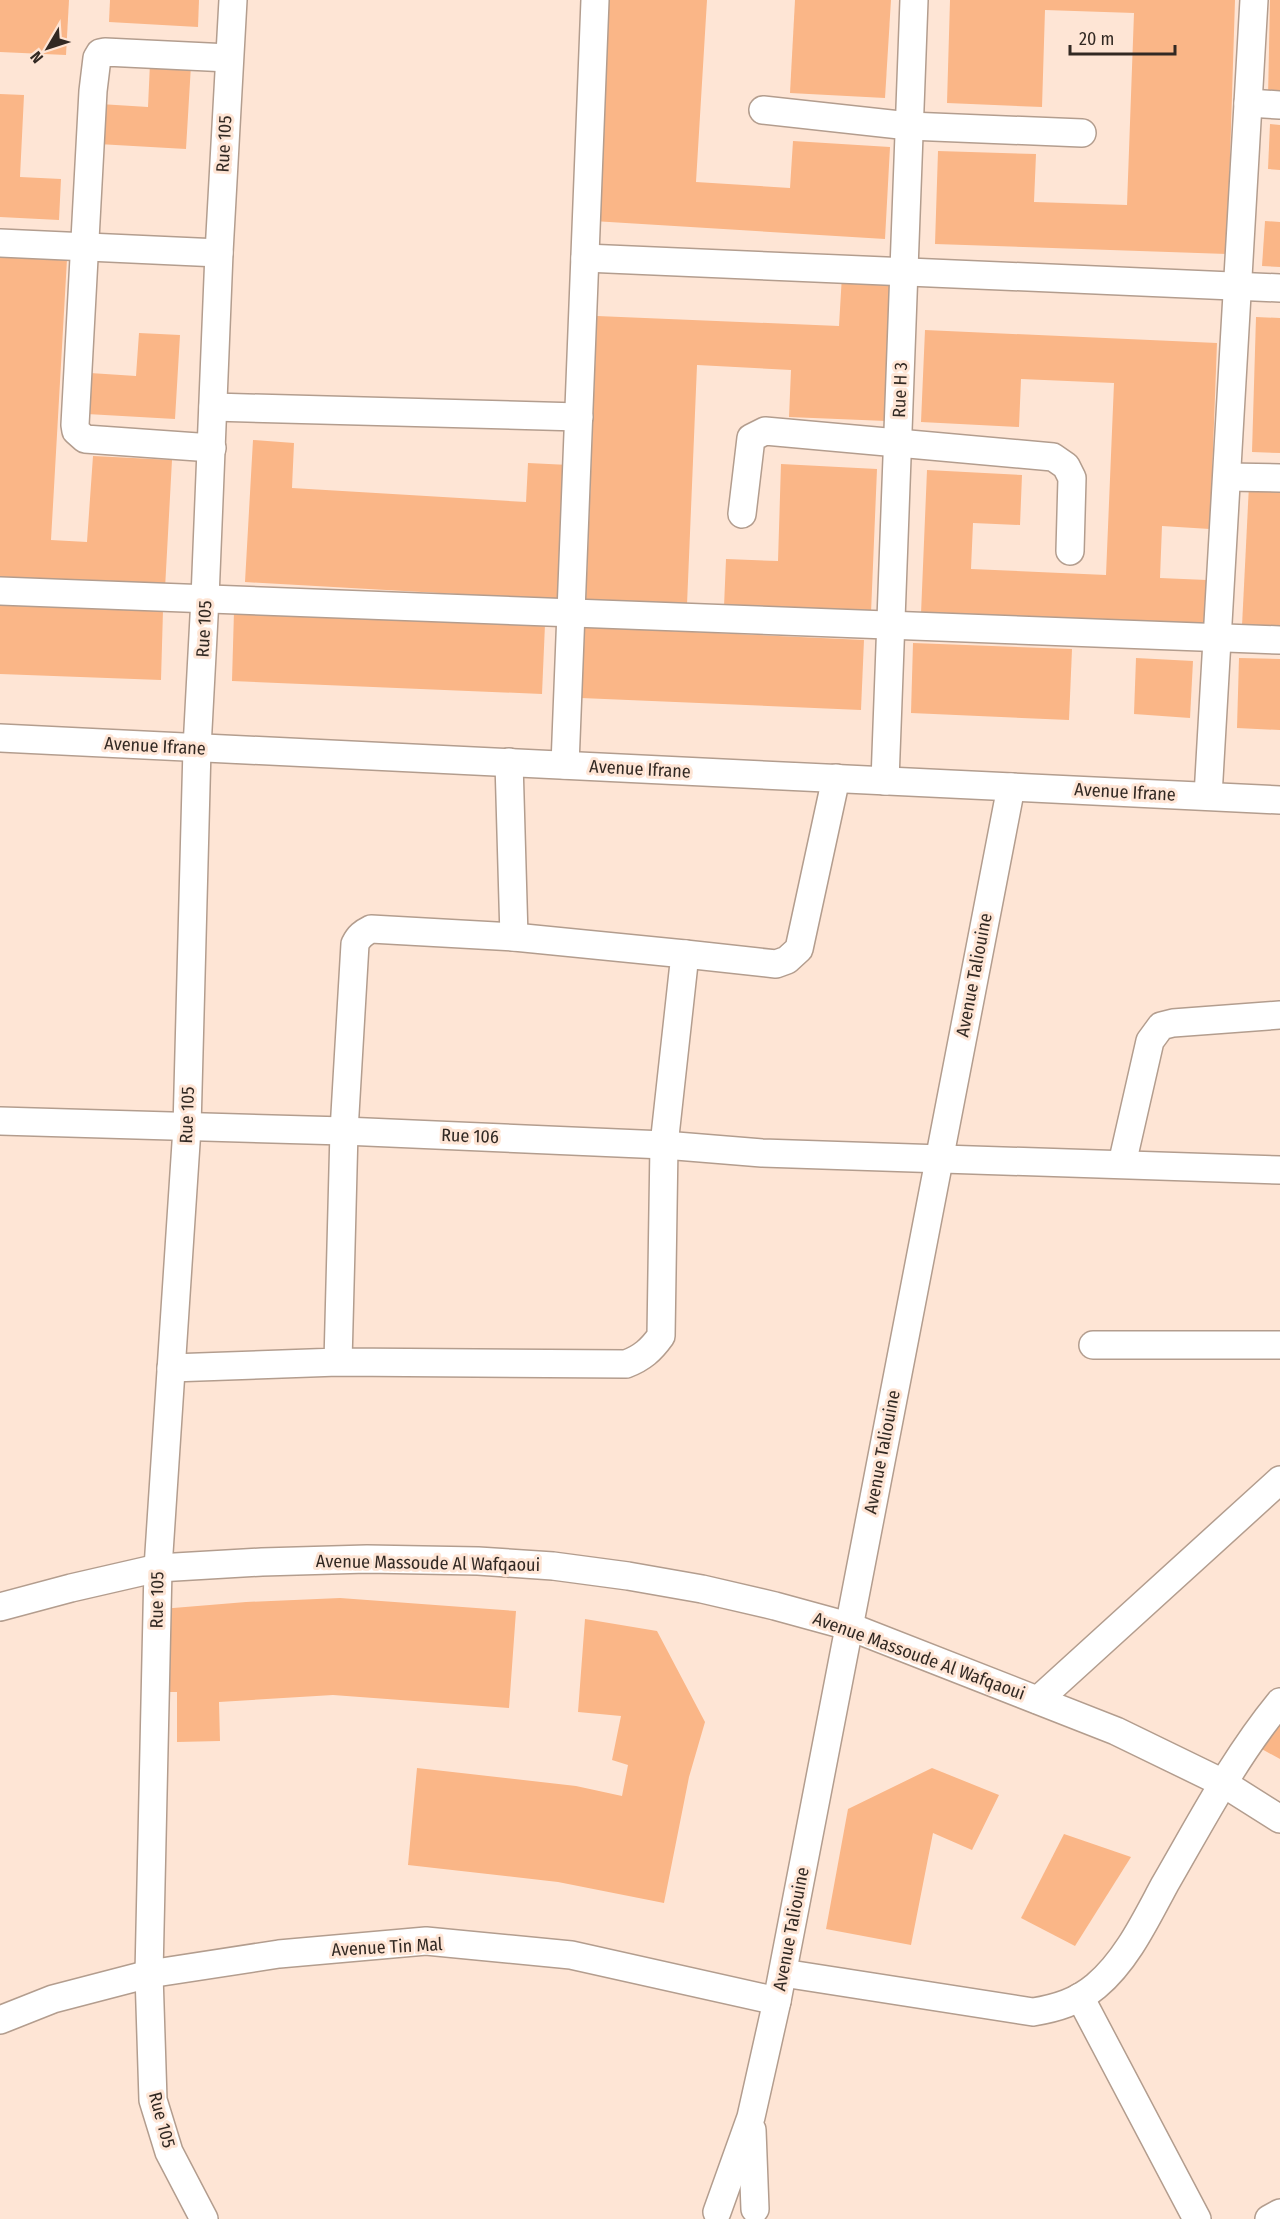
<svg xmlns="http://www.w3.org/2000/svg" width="1280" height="2219" font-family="'Fira Sans Condensed',sans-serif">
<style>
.building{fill:#fab687}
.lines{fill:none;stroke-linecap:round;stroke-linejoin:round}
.minor-casing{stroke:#b39d8e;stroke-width:30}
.minor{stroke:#fff;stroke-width:27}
.labels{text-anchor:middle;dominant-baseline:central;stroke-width:6;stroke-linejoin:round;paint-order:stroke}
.street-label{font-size:18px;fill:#322923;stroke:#fee5d5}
</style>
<rect width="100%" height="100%" fill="#fee5d5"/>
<g class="building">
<polygon points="0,0 69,0 66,55 0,52"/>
<polygon points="110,0 199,0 198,27 109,22"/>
<polygon points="605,0 707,0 696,182 790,188 793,141 890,147 885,239 593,221"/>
<polygon points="795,0 891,0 885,98 790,93"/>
<polygon points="950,0 1235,0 1227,254 935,244 938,151 1036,154 1034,202 1127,205 1134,13 1045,10 1042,107 947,103"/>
<polygon points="1270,0 1280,0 1280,97 1268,97"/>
<polygon points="150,63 191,65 186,149 98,144 100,104 148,107"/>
<polygon points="0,94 24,95 20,177 61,179 59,220 0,217"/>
<polygon points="1270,124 1280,125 1280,170 1268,169"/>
<polygon points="1265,221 1280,222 1280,267 1262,266"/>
<polygon points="0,255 67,259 51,540 87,542 93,456 172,460 165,589 0,579"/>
<polygon points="842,275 892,277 886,421 789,417 791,370 697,365 687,605 586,601 597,316 839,326"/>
<polygon points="1256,317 1280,318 1280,453 1252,452"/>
<polygon points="925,330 1217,343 1210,529 1162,526 1160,578 1207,580 1205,628 921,614 927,470 1022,475 1020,525 973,523 971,569 1106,575 1114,383 1021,379 1019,427 921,422"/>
<polygon points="139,333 180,335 175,419 87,414 90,373 136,376"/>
<polygon points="253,440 294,443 292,488 526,502 528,463 569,465 561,600 245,582"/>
<polygon points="781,464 877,469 871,613 724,607 726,559 778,561"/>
<polygon points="1249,485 1280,487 1280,629 1242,626"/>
<polygon points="0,604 163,610 161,680 0,674"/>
<polygon points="234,611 545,624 542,694 232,681"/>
<polygon points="584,627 864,640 861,710 581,698"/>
<polygon points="913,643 1072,649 1069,720 911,713"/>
<polygon points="1136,658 1193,661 1190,718 1134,714"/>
<polygon points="1239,658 1280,659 1280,730 1237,728"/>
<polygon points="340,1598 516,1611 509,1708 333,1695 219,1702 220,1741 177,1742 177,1692 159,1692 161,1609 246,1602"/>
<polygon points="585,1619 657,1631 705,1722 689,1777 664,1903 558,1882 408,1865 417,1768 576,1786 622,1796 628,1765 612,1760 621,1716 578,1712"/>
<polygon points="1280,1721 1280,1759 1258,1747"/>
<polygon points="932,1768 999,1795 972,1850 933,1833 911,1945 826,1929 848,1809"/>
<polygon points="1064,1834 1131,1857 1075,1946 1021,1918"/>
</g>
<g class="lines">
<g class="minor-casing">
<g id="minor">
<polyline points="1248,103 1280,105"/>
<polyline points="763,110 909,126 1082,133"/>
<polyline points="0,243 219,253"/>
<polyline points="585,258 1280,288"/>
<polyline points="213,407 579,417"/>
<polyline points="212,448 85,439 76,431 75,425 93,91 97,58 100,53 105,52 229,58"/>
<polyline points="1227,477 1280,478"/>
<polyline points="742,514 751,438 765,431 1053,457 1066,466 1072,478 1070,551"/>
<polyline points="0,591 1280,640"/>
<polyline points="0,738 1280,800"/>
<polyline points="509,762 514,937"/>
<polyline points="565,765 595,0"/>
<polyline points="885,781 914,0"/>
<polyline points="1208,796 1254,0"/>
<polyline points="685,954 776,964 787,960 799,949 836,778"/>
<polyline points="0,1121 344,1131 664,1145 762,1153 1280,1170"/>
<polyline points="1122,1164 1150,1041 1161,1026 1173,1023 1280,1015"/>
<polyline points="1093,1345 1280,1345"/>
<path d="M171,1368L338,1362L626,1364C642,1358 651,1350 661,1336L664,1145L685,954L514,937L371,929C363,933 359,936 355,944L344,1131L338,1362"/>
<polyline points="0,1607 71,1588 158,1568 262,1562 367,1559 478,1561 553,1566 628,1576 702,1589 775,1606 848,1626 1116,1731 1223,1783 1280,1819"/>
<polyline points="1038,1700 1280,1480"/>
<path d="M783,1973L1033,2012C1057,2008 1077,2002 1096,1986C1127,1960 1146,1919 1165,1884C1201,1822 1234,1758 1280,1702"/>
<polyline points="1080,1997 1197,2219"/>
<polyline points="0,2020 53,1999 149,1974 279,1954 426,1941 571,1955 777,2001"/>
<polyline points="752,2130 755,2209"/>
<polyline points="717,2212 751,2117 777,2001 1011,787"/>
<polyline points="204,2219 169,2152 153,2100 149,1974 158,1568 187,1128 197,748 205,598 219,253 233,0"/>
<polyline points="1269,2219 1280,2213"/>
</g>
</g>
<use href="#minor" class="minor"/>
</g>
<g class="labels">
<g class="street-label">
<text transform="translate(224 144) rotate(-87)">Rue 105</text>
<text transform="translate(900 390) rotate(-88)">Rue H 3</text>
<text transform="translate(204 629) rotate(-87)">Rue 105</text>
<text transform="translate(155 746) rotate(3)">Avenue Ifrane</text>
<text transform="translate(640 769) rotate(3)">Avenue Ifrane</text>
<text transform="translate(1125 792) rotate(3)">Avenue Ifrane</text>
<text transform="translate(974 975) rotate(-79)">Avenue Taliouine</text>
<text transform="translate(187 1115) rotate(-88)">Rue 105</text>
<text transform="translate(470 1136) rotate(2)">Rue 106</text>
<text transform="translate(882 1452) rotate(-79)">Avenue Taliouine</text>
<text transform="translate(428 1563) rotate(1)">Avenue Massoude Al Wafqaoui</text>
<text transform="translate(157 1600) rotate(-89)">Rue 105</text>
<text transform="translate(919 1656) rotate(20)">Avenue Massoude Al Wafqaoui</text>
<text transform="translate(791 1929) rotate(-79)">Avenue Taliouine</text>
<text transform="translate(387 1947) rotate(-3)">Avenue Tin Mal</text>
<text transform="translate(162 2120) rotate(75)">Rue 105</text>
</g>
</g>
<g transform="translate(48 48) rotate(231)" stroke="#fee5d5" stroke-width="4.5" paint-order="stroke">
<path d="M0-4.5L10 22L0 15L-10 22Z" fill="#322923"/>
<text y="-9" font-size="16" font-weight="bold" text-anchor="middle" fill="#322923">N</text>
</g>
<path d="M1070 45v9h105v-9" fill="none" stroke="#322923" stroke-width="3"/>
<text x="1079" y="45" font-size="18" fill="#322923" stroke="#fee5d5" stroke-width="4.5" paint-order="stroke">20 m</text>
</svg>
